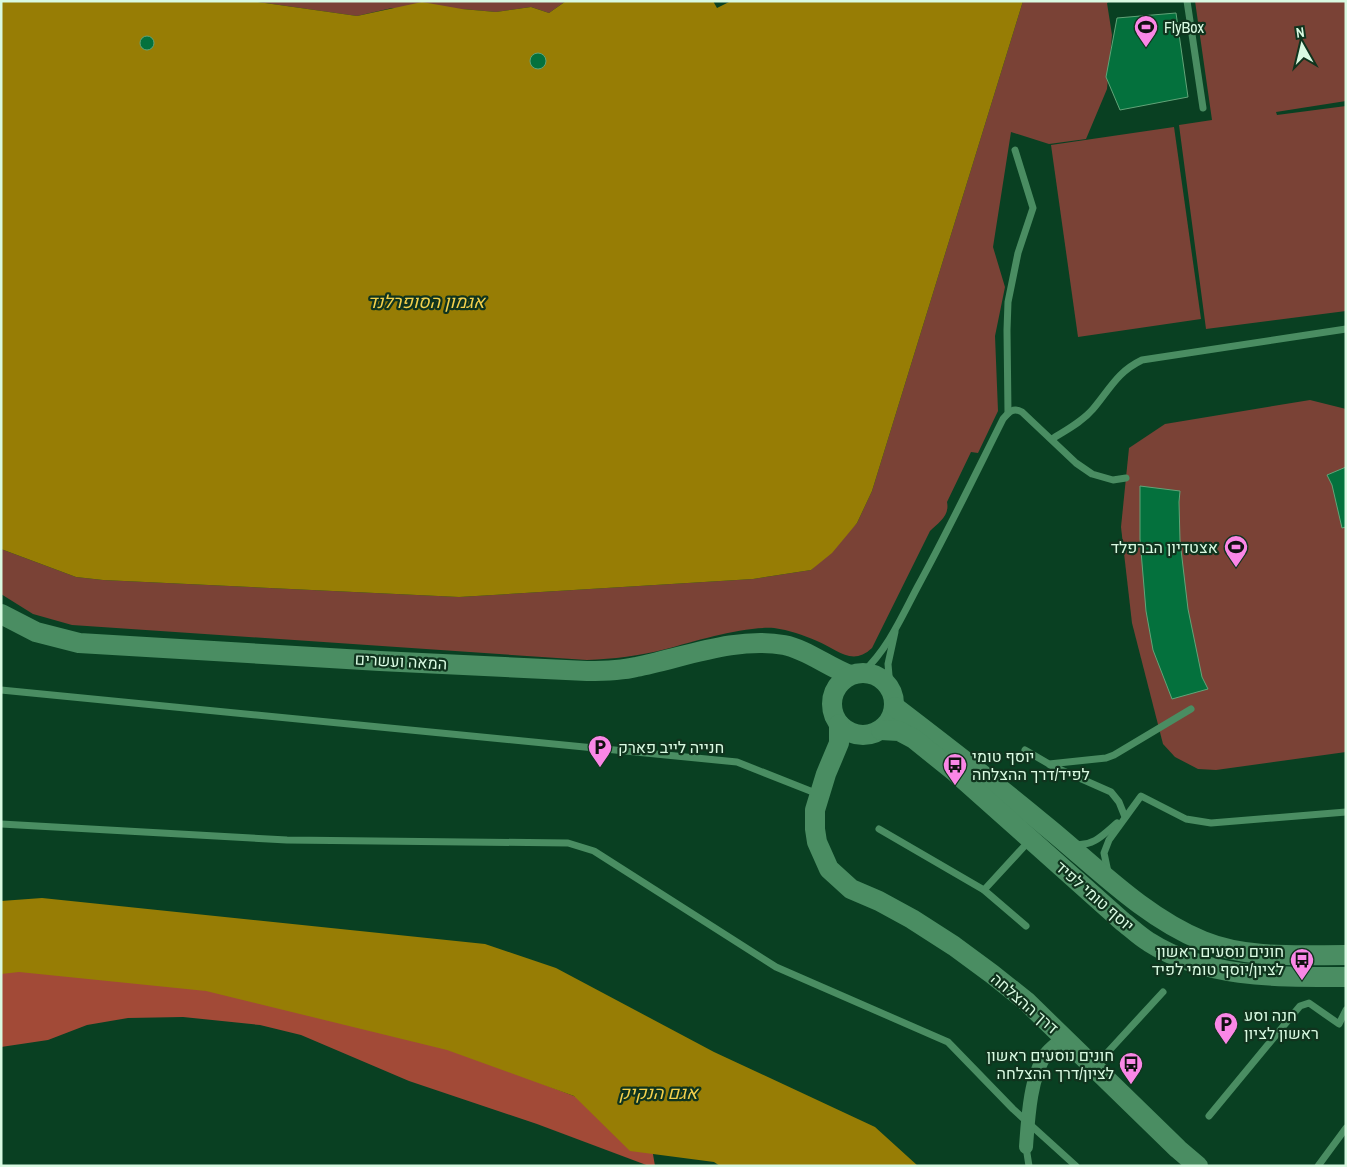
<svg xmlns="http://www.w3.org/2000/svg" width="1347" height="1167" font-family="'Archivo Narrow',Heebo,sans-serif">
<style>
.green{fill:#7a4236}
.forest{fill:#a24a37}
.water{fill:#977d05}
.building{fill:#04713d;stroke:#61a478}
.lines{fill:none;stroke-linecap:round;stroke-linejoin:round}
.lane{stroke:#4a8d62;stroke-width:7}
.street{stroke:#4a8d62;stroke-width:14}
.secondary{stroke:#4a8d62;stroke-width:20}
.labels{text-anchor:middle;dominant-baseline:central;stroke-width:4.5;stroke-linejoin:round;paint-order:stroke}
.poi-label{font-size:16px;fill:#d9fae2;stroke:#10341e;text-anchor:start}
.street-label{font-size:16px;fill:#d9fae2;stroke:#10341e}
.water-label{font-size:18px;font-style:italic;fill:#f4d14d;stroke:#10341e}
</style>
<rect width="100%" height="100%" fill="#094022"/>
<g class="green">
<polygon points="180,1 566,1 549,13 531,7 496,12 462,9 392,8 357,16 258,2"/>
<path d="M1023,1H1110L1107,3L1112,35L1107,89L1086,139L1049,144L1011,132L993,247L1005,287L995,336L998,411L978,453L971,452L947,502C950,516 938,523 930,531L872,648C852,667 837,649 817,641C803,635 789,630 774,628C744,626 695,641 666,649C639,656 614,659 587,660L72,625L33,614L1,594V549L76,577L103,580L459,597L753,579L811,570L857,523L872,491Z"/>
<polygon points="1195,1 1346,1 1346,101 1276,112 1277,115 1346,106 1346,311 1206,329 1179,125 1212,120"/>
<polygon points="1174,127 1201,319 1078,337 1051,145"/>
<polygon points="1310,400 1346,409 1346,752 1216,770 1198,769 1175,757 1163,744 1132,623 1121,527 1129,448 1165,424"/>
</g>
<polygon class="forest" points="79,969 377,1019 648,1125 655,1166 649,1166 537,1124 409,1081 301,1035 260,1025 183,1017 128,1018 87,1025 48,1040 1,1047 1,971"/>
<g class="water">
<polygon points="1,1 258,2 357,16 422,2 462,9 496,12 531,7 549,13 566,1 713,1 717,8 731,1 1023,1 872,491 857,523 832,553 811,570 753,579 459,597 103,580 76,577 1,549"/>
<polygon points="42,898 485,944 556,968 714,1052 875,1127 918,1166 720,1166 714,1162 630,1151 574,1096 447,1050 206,991 19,972 1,974 1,901"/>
</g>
<g class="building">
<polygon points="1176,13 1188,97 1120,110 1106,77 1117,18"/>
<circle cx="147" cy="43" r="7"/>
<circle cx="538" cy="61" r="8"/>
<polygon points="1346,467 1346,527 1342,528 1332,485 1327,475"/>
<polygon points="1140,486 1180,491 1179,502 1180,541 1188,609 1202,677 1208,689 1172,699 1153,650 1146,611 1140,539"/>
</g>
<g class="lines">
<g class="lane">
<polyline points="1187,1 1203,108"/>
<polyline points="1008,413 1007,330 1008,302 1018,253 1033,208 1015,150"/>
<path d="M1052,439C1066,430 1082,422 1093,409C1110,389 1117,372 1142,360L1346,329"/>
<path d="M863,672C888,649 902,616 918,586C948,531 975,475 1003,419C1009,412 1013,407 1022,412L1076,463L1092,474L1113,480L1126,478"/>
<polyline points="890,687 888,664 895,632"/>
<polyline points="1,690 737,762 818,794"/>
<polyline points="1025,750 1049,764 1106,758 1114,755 1191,709"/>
<polyline points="1050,765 1111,792 1119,802 1125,817"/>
<polyline points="1,824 287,840 568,843 594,851 776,967 948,1042 1013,1109 1076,1166"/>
<polyline points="879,829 984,890 1026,926"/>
<path d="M1075,844C1093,847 1104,834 1117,823"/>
<polyline points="1108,872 1104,853 1109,840 1141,796 1186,819 1211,823 1346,812"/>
<polyline points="984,890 1030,840"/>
<polyline points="1095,1066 1163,992"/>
<polyline points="1209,1116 1300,1006 1309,1003 1339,1024 1346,1010"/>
<polyline points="1026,1147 1029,1166"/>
<polyline points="1318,1166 1346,1128"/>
</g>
<path class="street" d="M1026,1147C1028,1119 1030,1077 1046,1054C1051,1048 1058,1043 1063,1038"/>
<g class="secondary">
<path d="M1,614L36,632L79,643L380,661L587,671C603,671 620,671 636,667C682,658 737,636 784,645C806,649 828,667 850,675"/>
<circle cx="863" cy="704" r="31"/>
<path d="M895,707C946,746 997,785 1047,827C1096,867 1144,917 1203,941C1247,959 1299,955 1346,955"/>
<polyline points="839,724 839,743 826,774 815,810 815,829 817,842 829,869 851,889 879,901 912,919 954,946 992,974 1026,1001 1178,1149 1198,1166"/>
<path d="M881,730L899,731L914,739L955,772L1122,921C1131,928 1139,936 1149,942C1207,979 1280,977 1346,977"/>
</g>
</g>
<defs>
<g id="stadium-pin" transform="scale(1.25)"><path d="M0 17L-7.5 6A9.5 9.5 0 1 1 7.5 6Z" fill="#fa87e6" stroke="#10341e"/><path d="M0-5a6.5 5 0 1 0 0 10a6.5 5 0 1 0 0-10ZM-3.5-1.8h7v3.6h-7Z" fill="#111"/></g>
<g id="parking-pin" transform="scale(1.25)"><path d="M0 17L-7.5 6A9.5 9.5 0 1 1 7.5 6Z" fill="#fa87e6" stroke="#10341e"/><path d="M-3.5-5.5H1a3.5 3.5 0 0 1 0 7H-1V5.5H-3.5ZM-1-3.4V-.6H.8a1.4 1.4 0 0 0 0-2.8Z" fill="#111"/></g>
<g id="bus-pin" transform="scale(1.25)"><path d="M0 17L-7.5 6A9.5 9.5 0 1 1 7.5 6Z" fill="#fa87e6" stroke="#10341e"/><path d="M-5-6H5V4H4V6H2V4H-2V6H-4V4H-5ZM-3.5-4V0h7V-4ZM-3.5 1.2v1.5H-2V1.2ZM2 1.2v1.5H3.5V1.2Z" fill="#111"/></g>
</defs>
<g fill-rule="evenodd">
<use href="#stadium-pin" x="1146" y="27"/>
<use href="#stadium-pin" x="1236" y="547"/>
<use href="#parking-pin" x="600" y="747"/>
<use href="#bus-pin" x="955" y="765"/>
<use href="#bus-pin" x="1302" y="960"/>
<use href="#parking-pin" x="1226" y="1024"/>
<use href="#bus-pin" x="1131" y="1064"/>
</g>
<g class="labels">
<g class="poi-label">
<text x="1164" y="27">FlyBox</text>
<text x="1218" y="547" text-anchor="end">אצטדיון הברפלד</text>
<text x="618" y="747">חנייה לייב פארק</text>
<text x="972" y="756">יוסף טומי<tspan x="972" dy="18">לפיד/דרך ההצלחה</tspan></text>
<text x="1284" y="951" text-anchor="end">חונים נוסעים ראשון<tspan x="1284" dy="18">לציון/יוסף טומי לפיד</tspan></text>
<text x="1244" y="1015">חנה וסע<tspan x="1244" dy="18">ראשון לציון</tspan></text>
<text x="1114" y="1055" text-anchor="end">חונים נוסעים ראשון<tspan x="1114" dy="18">לציון/דרך ההצלחה</tspan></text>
</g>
<g class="street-label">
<text transform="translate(401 661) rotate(3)">המאה ועשרים</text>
<text transform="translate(1095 896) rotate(41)">יוסף טומי לפיד</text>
<text transform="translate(1025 1003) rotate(41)">דרך ההצלחה</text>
</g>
<g class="water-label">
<text x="426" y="301">אגמון הסופרלנד</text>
<text x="658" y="1092">אגם הנקיק</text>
</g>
</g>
<rect width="1347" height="1167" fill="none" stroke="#d9fae2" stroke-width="5"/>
<g transform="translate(1302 45) rotate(352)" stroke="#10341e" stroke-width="4" paint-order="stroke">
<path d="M0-4L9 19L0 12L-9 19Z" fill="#d9fae2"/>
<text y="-8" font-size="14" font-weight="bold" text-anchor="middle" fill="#d9fae2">N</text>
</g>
</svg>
